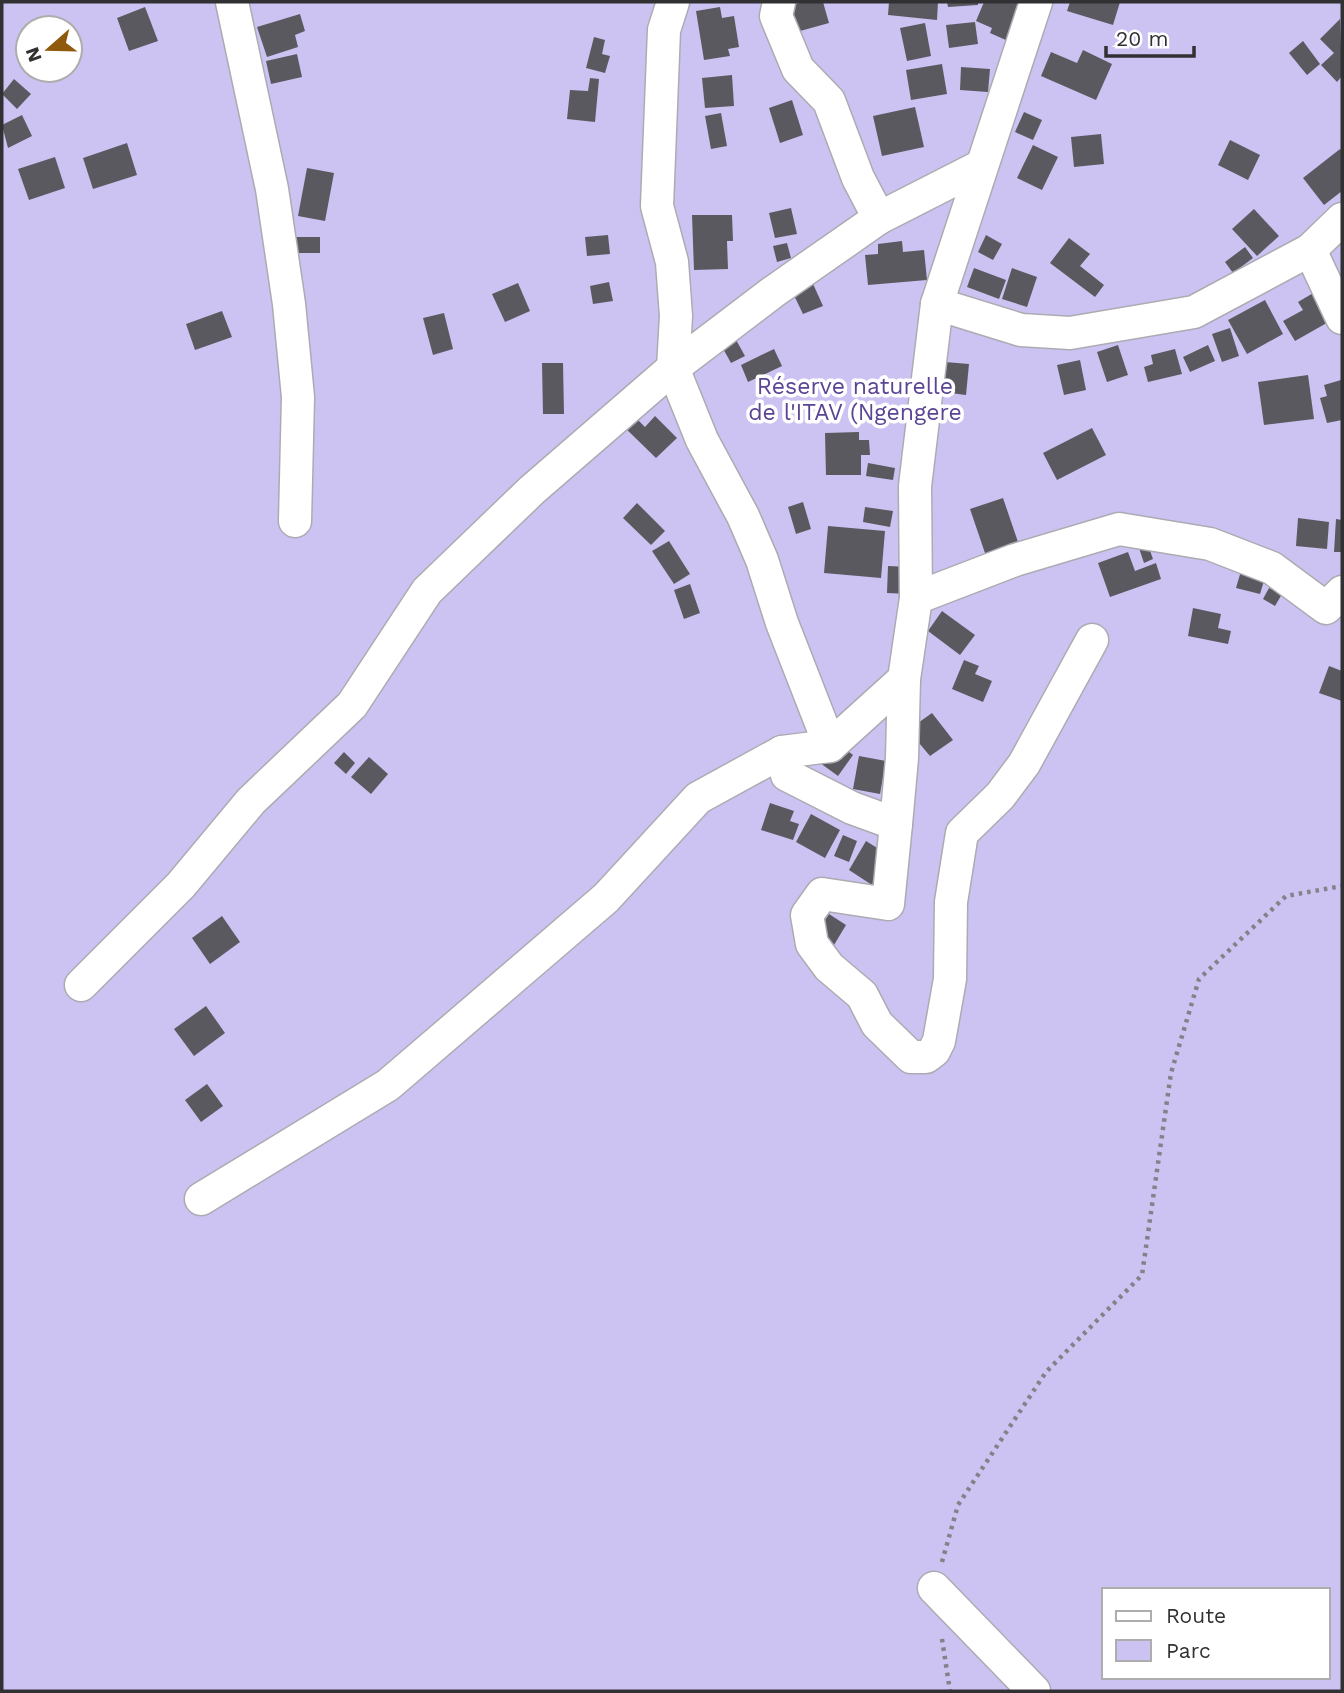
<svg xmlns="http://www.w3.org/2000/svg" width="1344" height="1693" font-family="'Work Sans',sans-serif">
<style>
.green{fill:#cdc3f2;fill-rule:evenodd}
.building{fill:#5a5960}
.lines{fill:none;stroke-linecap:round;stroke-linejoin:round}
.minor-casing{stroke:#acabb2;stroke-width:35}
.path{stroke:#838288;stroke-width:4.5;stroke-dasharray:3.5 5;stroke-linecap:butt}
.minor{stroke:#fff;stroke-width:32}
.labels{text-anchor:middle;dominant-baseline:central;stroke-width:7;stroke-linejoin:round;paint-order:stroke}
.park-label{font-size:23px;fill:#5b4494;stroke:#fff}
</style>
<rect width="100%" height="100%" fill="#e6e5ed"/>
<path class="green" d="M2,2H1342V1691H2ZM28,28H70V70H28ZM1104,1590H1328V1677H1104Z"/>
<g class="building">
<polygon points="803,2 823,2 829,23 793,33 785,7"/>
<polygon points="889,2 938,2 937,20 888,15"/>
<polygon points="947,2 978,2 978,5 948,7"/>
<polygon points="984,2 1025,2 1008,41 990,33 992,28 976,21"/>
<polygon points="1070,2 1120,2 1113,25 1067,11"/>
<polygon points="145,7 158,41 129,51 117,18"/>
<polygon points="720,7 722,18 734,16 739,47 728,49 730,56 704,60 696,11"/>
<polygon points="300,14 305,31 295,35 298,47 267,57 257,27"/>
<polygon points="1340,19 1342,76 1337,82 1321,65 1334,53 1320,39"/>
<polygon points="975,22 978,44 949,48 946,25"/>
<polygon points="925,23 931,56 907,61 900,28"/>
<polygon points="594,37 605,40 602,54 610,56 605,73 586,68"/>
<polygon points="1303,41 1320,64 1307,75 1289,53"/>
<polygon points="1083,50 1112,64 1096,100 1041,76 1051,52 1077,63"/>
<polygon points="297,54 302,77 271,84 266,61"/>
<polygon points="942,64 947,94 911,100 906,70"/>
<polygon points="961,67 990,69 988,92 960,90"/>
<polygon points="732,75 734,106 705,108 702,78"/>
<polygon points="590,78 599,79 595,122 567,119 570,90 588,91"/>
<polygon points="14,79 31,94 17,109 2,94"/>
<polygon points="792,100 803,135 780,143 769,108"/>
<polygon points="915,107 924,147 882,156 873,116"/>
<polygon points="1024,112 1042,120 1033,140 1015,132"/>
<polygon points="721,113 727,146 711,149 705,116"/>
<polygon points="22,115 32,136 8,148 2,125"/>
<polygon points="1101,134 1104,164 1074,167 1071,137"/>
<polygon points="1230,140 1260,155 1248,180 1218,165"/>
<polygon points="127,143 137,175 93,189 83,158"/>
<polygon points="1033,145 1058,157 1042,190 1017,178"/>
<polygon points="1340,149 1342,152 1342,191 1324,205 1303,178"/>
<polygon points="55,157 65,188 29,200 18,169"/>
<polygon points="307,168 334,173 325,221 298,216"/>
<polygon points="791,208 797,234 775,238 769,213"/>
<polygon points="1254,209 1279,236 1257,256 1232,229"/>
<polygon points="692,215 732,215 733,241 727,241 728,269 694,270"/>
<polygon points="608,235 610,254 587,256 585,237"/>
<polygon points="986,235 1002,244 993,260 978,252"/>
<rect x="295" y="237" width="25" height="16"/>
<polygon points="1069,238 1090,254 1080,266 1104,285 1095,297 1050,263"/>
<polygon points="902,241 903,252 924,250 927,280 868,285 865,255 878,254 878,244"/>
<polygon points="787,243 791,258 777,262 773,246"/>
<polygon points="1245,247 1253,258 1233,273 1225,262"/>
<polygon points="974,268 1006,280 999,299 967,287"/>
<polygon points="1012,268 1037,277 1027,307 1002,299"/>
<polygon points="809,275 823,306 803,314 789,285"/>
<polygon points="609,282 613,301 593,304 590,286"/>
<polygon points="518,283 530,311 505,322 492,294"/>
<polygon points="1315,292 1332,320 1295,341 1283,321 1303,310 1298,302"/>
<polygon points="1265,300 1283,334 1247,354 1228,320"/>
<polygon points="222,311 232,337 195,350 186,324"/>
<polygon points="444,313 453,349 433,355 423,318"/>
<polygon points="1230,328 1239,356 1222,362 1212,334"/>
<polygon points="735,338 745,356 731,363 721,345"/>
<polygon points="1118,345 1128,375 1107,382 1097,352"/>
<polygon points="1208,345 1215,361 1190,372 1183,357"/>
<polygon points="774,349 782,366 748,382 741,365"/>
<polygon points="1175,349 1182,374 1148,382 1144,367 1153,364 1151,355"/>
<polygon points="1080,360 1086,390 1064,395 1057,365"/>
<polygon points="945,362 969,364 966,395 942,392"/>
<polygon points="542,363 563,363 564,414 543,414"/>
<polygon points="1308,375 1314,419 1264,425 1258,382"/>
<polygon points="1341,380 1342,420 1327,423 1320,398 1327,396 1324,385"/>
<polygon points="630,412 645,427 655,416 677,438 656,458 619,422"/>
<polygon points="1092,428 1106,455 1057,480 1043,453"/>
<polygon points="859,432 859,440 869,440 870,455 861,455 861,475 826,475 825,433"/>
<polygon points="868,463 895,468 893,480 866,476"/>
<polygon points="1003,498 1019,545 986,556 970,509"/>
<polygon points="803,502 811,529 796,534 788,507"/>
<polygon points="637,503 665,531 651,545 623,518"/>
<polygon points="865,507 893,511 890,527 863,522"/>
<polygon points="1298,518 1329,522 1327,549 1296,546"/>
<polygon points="1336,519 1342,520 1342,552 1334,552"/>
<polygon points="828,526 885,531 881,578 824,573"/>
<polygon points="669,541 690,574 674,584 652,551"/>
<polygon points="1148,545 1153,559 1144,563 1139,548"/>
<polygon points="1128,552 1135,571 1156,563 1161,579 1110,597 1098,563"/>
<polygon points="1243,564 1267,571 1260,594 1236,588"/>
<polygon points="888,566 910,567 909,594 887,593"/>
<polygon points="690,584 700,613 684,619 674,590"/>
<polygon points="1269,588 1282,594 1275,606 1263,599"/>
<polygon points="1193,608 1221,614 1218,628 1231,631 1228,644 1188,636"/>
<polygon points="942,611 975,635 960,655 928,631"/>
<polygon points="964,660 979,666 975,674 992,681 983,702 952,689"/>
<polygon points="1329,666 1342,671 1342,701 1319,693"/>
<polygon points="932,713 953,740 930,756 908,730"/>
<polygon points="832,739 853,755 838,776 816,760"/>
<polygon points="344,752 355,763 346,774 334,763"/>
<polygon points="859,756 886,761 880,794 853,789"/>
<polygon points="369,757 388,774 371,794 351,777"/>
<polygon points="770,803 794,811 790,821 799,824 793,840 761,830"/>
<polygon points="811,814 840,830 825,858 796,842"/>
<polygon points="843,835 857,841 849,862 834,856"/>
<polygon points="866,841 890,856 872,885 849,870"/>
<polygon points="829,914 846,925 834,945 816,934"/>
<polygon points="222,916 240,942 210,964 192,938"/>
<polygon points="206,1006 225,1033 194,1056 174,1029"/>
<polygon points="207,1084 223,1106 201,1122 185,1100"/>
</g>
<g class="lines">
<g class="minor-casing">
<g id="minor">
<polyline points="232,2 272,189 289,304 298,397 295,521"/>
<polyline points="673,2 664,30 657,206 672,262 676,316 673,368 702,440 743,516 762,560 782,623 830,746"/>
<polyline points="779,2 776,16 798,69 829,101 858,178 879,218 981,166"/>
<polyline points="1310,250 1342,318"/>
<polyline points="937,304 1021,330 1070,333 1194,312 1310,250 1342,219"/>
<polyline points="916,598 1015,560 1119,529 1210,544 1272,568 1326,608 1342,592"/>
<polyline points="782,752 787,775 852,808 896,824 888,904 822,894 807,915 812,944 829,967 862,995 877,1024 911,1057 926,1057 934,1051 939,1041 950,979 951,902 962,833 1000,796 1024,764 1092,640"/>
<polyline points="896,824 902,758 904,679"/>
<polyline points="81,985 181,885 251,801 352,705 427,591 532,490 673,368 773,292 879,218"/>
<polyline points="201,1199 388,1085 606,898 698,798 782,752 830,746 904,679 916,598 915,486 937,304 1036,2"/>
<polyline points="934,1588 1034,1691"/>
</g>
</g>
<g class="path">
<polyline points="942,1562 958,1505 1046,1372 1142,1275 1171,1073 1199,979 1286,896 1342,886"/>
<polyline points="942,1639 950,1691"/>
</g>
<use href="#minor" class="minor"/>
</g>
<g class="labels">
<g class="park-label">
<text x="855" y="386">Réserve naturelle<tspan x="855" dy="26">de l'ITAV (Ngengere</tspan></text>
</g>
</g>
<rect width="1344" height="1693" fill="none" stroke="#313134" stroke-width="7"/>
<rect x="1102" y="1588" width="228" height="91" fill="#ffffff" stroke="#adadae" stroke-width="2"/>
<rect x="1116" y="1611" width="35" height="10" fill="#ffffff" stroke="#adadae" stroke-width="2"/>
<text x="1166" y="1623" font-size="21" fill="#313134">Route</text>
<rect x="1116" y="1640" width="35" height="21" fill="#cdc3f2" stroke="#adadae" stroke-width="2"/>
<text x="1166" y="1658" font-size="21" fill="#313134">Parc</text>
<g transform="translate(49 49) rotate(250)"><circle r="33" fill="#ffffff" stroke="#adadae" stroke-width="2"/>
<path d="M0-5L12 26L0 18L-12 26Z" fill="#8f5a0c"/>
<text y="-10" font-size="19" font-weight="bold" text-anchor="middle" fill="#313134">N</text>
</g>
<path d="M1106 46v10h88v-10" fill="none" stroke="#313134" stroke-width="3.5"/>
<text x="1116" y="46" font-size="21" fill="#313134" stroke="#ffffff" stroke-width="5" paint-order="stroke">20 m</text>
</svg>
